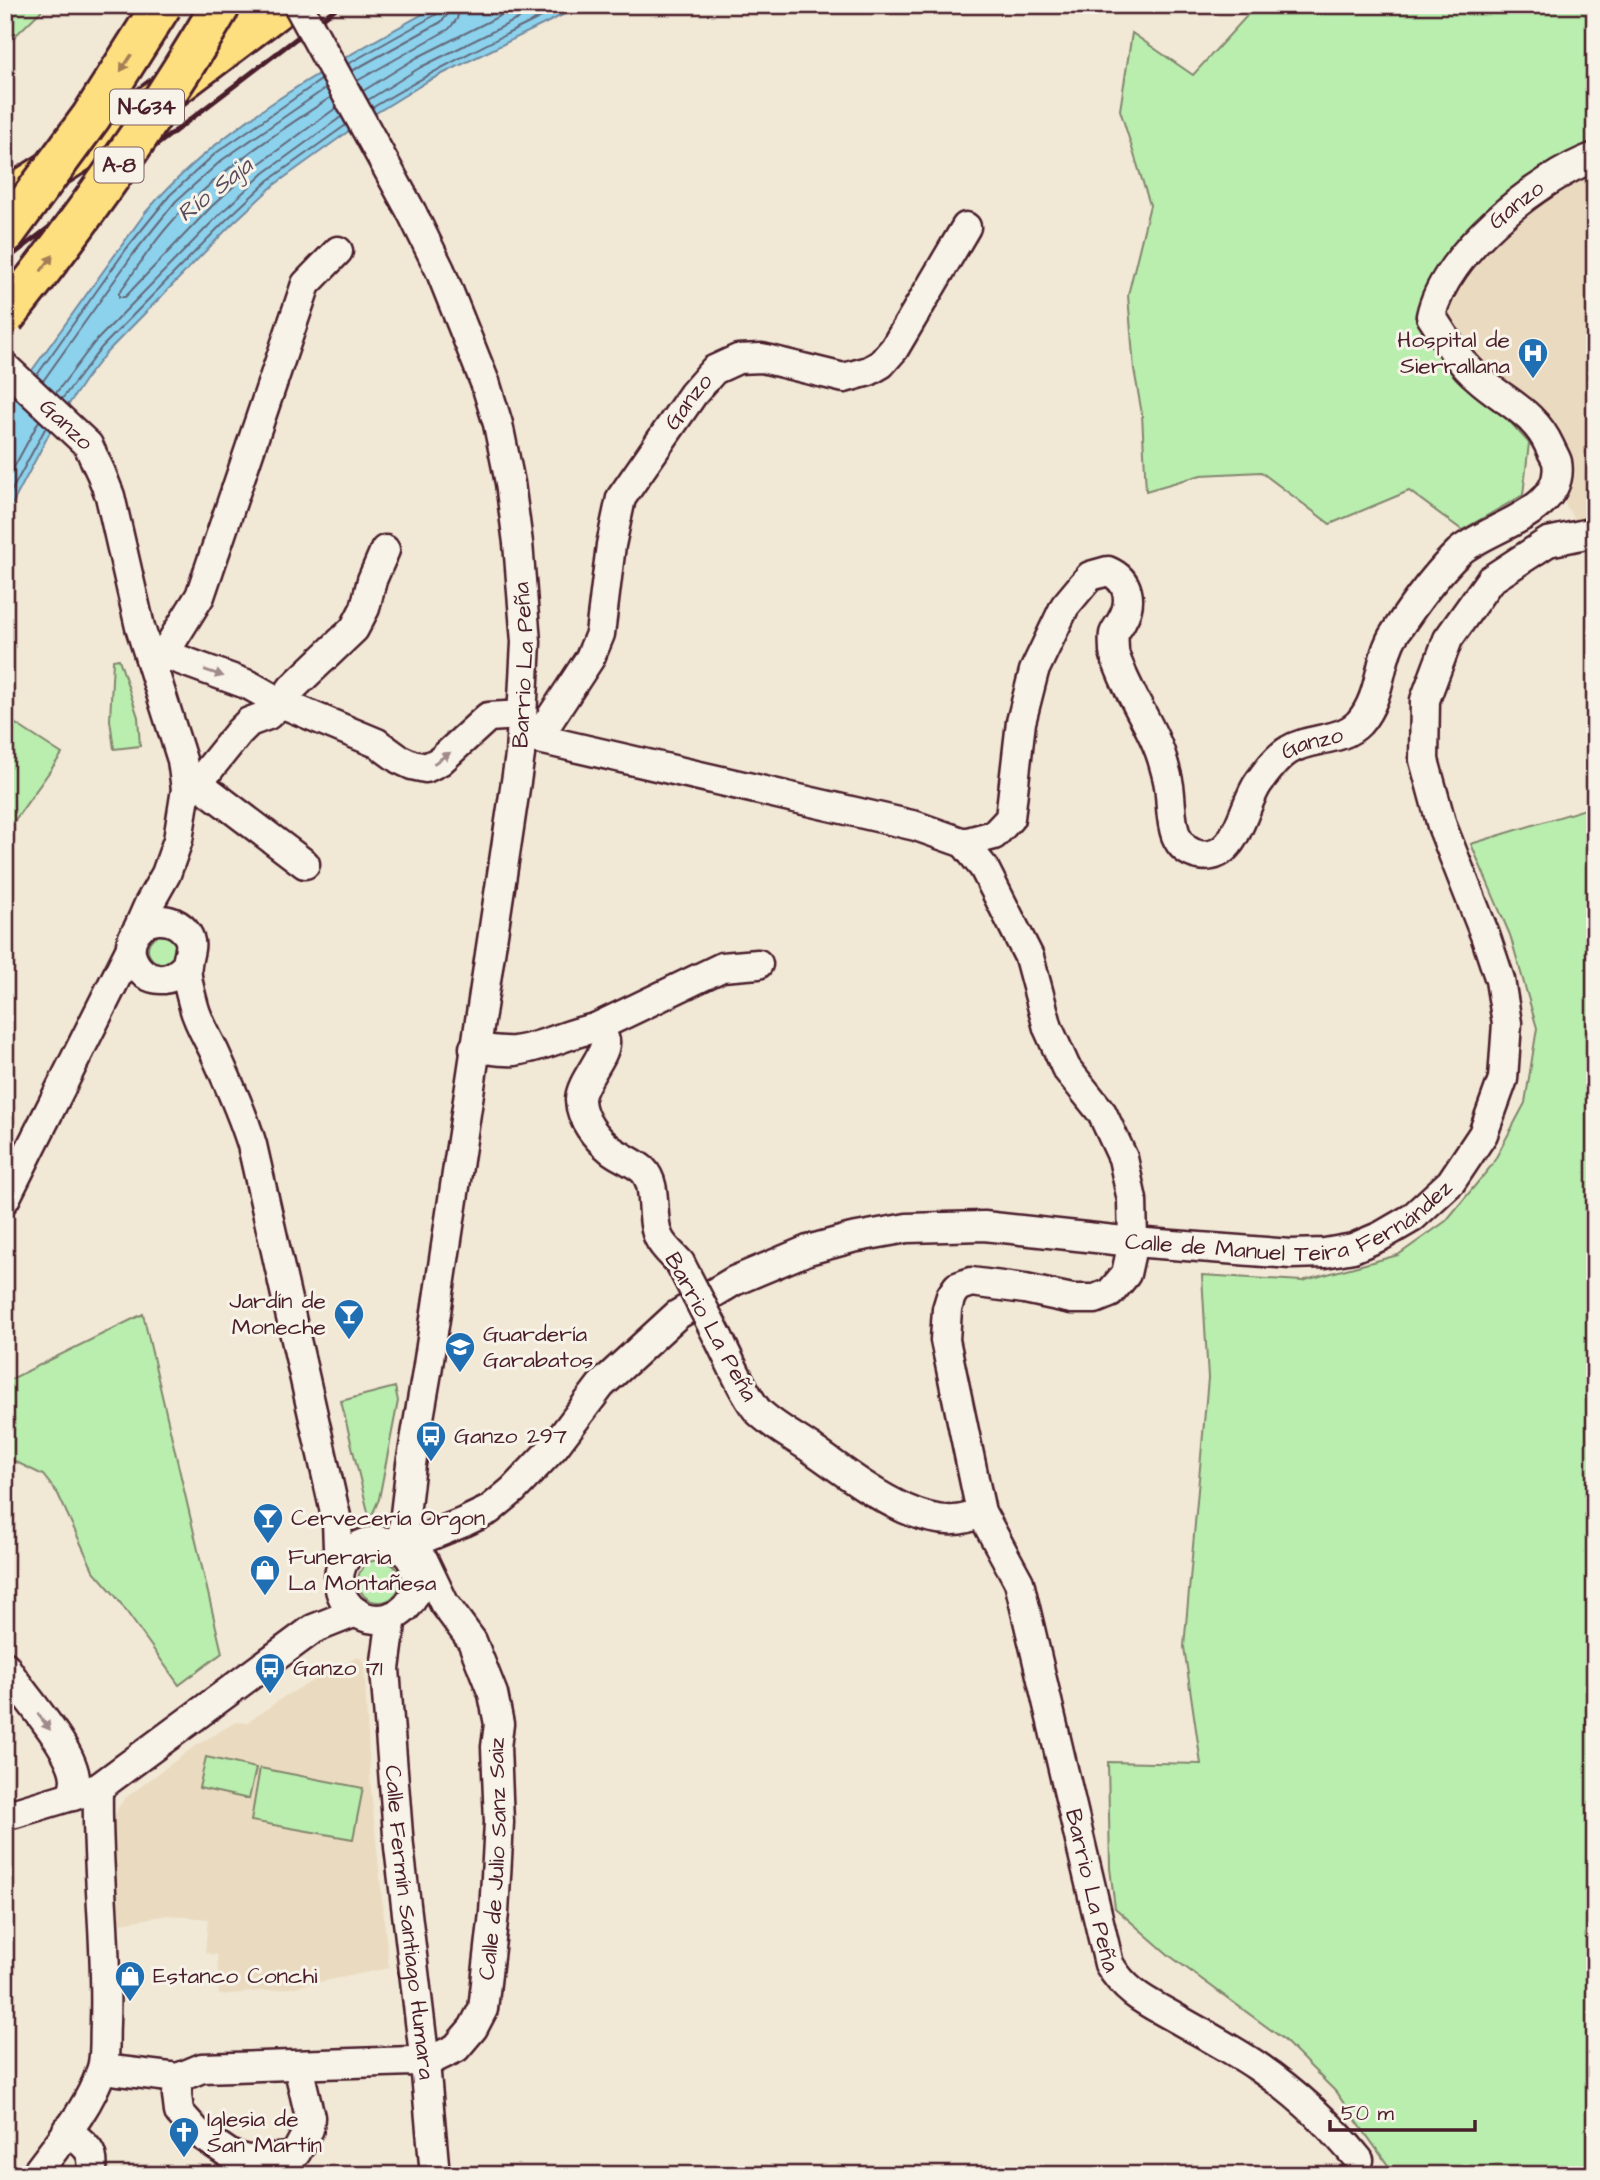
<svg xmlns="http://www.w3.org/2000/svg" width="1600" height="2180" font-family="'Architects Daughter',sans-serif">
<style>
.built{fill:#eadbc0}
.green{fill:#b9eeaf;stroke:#82866d;stroke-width:2}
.water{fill:#8cd2ed;stroke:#728a9f;stroke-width:2}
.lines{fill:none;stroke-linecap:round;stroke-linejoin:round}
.shore{stroke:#646779;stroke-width:2}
.minor-casing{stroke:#4a1f2b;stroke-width:33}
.highway-casing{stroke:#4a1f2b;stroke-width:44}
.minor{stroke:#f7f3e8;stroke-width:28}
.highway{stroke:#fedf80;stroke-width:38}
.rail{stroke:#4a1f2b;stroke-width:5}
.minor-bridge-casing{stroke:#4a1f2b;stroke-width:33;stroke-linecap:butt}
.highway-bridge-casing{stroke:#4a1f2b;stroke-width:44;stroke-linecap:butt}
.minor-bridge{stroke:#f7f3e8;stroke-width:28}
.highway-bridge{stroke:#fedf80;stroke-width:38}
.oneway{fill:#a47f56}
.oneway2{fill:#a0898a}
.labels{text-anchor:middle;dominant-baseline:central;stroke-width:6;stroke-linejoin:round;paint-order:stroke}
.shield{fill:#f7f3e8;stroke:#7e5f64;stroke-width:2}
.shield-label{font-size:21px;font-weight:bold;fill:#4a1f2b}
.street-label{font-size:23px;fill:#4a1f2b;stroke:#f7f3e8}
.poi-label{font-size:23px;fill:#4a1f2b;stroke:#f7f3e8;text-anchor:start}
.water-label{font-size:24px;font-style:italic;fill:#5a4c5c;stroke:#f7f3e8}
</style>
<rect width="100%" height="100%" fill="#f1e8d6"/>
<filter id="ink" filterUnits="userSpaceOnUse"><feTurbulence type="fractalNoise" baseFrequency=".0143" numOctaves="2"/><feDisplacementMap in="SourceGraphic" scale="14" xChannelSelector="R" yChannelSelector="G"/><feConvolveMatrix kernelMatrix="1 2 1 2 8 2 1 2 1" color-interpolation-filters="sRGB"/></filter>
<g filter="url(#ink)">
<g class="built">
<polygon points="1595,144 1595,554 1529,443 1415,317 1441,276"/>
<polygon points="357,1657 362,1659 364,1665 371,1790 389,1968 284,1989 219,1995 217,1955 205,1953 208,1919 168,1915 115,1924 111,1831 116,1811 124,1799 195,1746 236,1722 247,1723 285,1696"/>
</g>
<g class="green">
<polygon points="5,5 47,5 5,46"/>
<polygon points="1252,5 1595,5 1595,144 1441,276 1415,317 1529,443 1523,495 1462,530 1409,491 1330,524 1261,472 1201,475 1146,491 1142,414 1134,369 1128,295 1150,205 1120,110 1132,33 1193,75 1246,17"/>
<polygon points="119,659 138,717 140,746 114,749 110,720 113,660"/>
<polygon points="5,717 62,754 5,834"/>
<polygon points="1595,806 1595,2175 1395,2175 1335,2091 1282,2038 1170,1956 1115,1908 1110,1868 1108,1762 1201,1764 1184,1647 1208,1378 1202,1275 1302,1281 1398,1255 1446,1221 1492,1165 1525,1103 1537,1028 1510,935 1471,844"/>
<circle cx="162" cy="949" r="14"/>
<polygon points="143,1314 222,1653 179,1685 114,1594 93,1570 58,1494 43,1475 6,1457 5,1454 5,1382"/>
<polygon points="395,1387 398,1401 379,1499 373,1513 369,1516 341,1401"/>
<circle cx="379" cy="1581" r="21"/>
<polygon points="206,1757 256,1768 249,1799 199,1788"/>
<polygon points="260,1768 363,1788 353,1839 251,1821"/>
</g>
<path class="water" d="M439,5H583L428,81L360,123L274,185L231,225L106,353L87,377L49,434L5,518V408L145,213C224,121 335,63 439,5Z"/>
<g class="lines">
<g class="shore">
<polyline points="348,64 437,14 441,5"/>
<polyline points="352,71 441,22 448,14 449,5"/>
<polyline points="357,81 449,29 457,19 460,5"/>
<polyline points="363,91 416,58 521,5"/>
<path d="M331,97C280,131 228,164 185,208C159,233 140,264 119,293V297H125L212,206L256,166L336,108"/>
<polyline points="368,100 421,67 546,5"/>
<path d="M372,108C435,69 500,37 566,5"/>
<polyline points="37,375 127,248 170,195 216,153 321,80"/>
<polyline points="43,381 134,253 176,201 222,160 326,88"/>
<polyline points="56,393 94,343 220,214 264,173 341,117"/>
<polyline points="62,399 101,348 226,220 269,180 346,125"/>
<polyline points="5,484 39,421"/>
<polyline points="5,503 46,427"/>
</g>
<g class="minor-casing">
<g id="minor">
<path id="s1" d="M5,367L88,445L101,473L110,496L140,627L182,760L186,789L178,840L166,874L149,904L138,929"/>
<polyline points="164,654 200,596 306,284 338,251"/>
<polyline points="150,658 164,654 249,685 281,703 377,743 399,759 412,765 426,768 440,761 488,717 522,715"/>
<path id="s2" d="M522,735L916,826L964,843L994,835L1010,818L1021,722L1034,671L1065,606L1090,576L1108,571C1129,580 1133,601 1122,620C1120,625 1115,630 1114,634C1113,639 1114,646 1114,651C1115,659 1120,668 1123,676C1136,706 1156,734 1164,765C1166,772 1168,779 1169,786C1173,811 1167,848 1199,855C1238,862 1242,805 1259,782C1267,771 1277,757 1289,750C1310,737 1341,742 1359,723C1383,696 1378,658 1395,633C1414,604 1434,576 1459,552C1487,527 1566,512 1557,462C1556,458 1552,452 1550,447C1534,411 1504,402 1477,377C1458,361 1445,337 1431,316C1444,254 1537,178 1595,157"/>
<path id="s3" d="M537,739L590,658L600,634L611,545L621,498L693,394L714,370L738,359L762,358L844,378L869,371L881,364L894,349L966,227"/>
<polyline points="198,783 305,864"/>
<polyline points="186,789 198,783 239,732 249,722 268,715 281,703 292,688 354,629 365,608 372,580 385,550"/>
<path id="s4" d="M964,843L984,868L1029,957L1048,1028L1066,1068L1102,1113L1123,1158L1132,1200L1133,1242L1126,1274L1110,1293L1095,1299H1072L1025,1289L971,1282L957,1287L951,1296L947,1309L945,1340L981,1512L1019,1582L1109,1964C1127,1995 1150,2003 1179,2020C1205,2035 1232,2049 1257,2066C1295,2092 1330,2124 1359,2160"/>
<path d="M186,966C180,972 173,978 164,979C143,981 126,960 132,940C140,916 173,913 187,934C194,945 188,953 187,965C185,977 191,995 194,1007C198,1022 207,1037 214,1051C228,1082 242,1112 252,1145L337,1521L338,1548L345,1559"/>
<polyline points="595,1028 722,967 758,964"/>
<path d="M474,1048C487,1049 501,1052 514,1051C542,1048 568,1033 595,1028C599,1032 604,1035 605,1041C607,1055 580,1082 580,1100C581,1120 596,1138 611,1150C620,1157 634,1162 643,1170C659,1186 649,1218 659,1238C663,1247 674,1256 680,1263"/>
<polyline points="5,1199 130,950"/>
<path d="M718,1337C727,1355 747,1401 760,1413C775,1427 796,1438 813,1450C854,1478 930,1543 981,1512"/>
<circle cx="378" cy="1580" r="39"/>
<path id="s5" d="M401,1548L411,1464L427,1372L520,755L526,642L518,543L510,483L498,424L486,385L440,270L412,213"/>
<path id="s6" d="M404,1551L422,1539L464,1522L489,1510L513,1490L554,1447L601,1385L677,1315L734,1281L808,1250L852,1238L907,1228L984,1226L1133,1242L1291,1254L1325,1253L1353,1248L1381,1236L1412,1218L1451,1182L1483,1134L1503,1079L1507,1023L1500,980L1485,935L1442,826L1424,760L1425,700L1448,639L1490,580L1548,542L1595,532"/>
<path id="s7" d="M392,1616L385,1669L399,1847L425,2063L435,2175"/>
<path d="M5,1666C22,1695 74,1749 75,1779C75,1784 73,1790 73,1796"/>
<polyline points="5,1814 15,1813 98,1788 313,1629 356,1612"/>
<path id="s8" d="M103,2069L178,2078L202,2068L413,2061L425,2063L456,2048L473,2028L483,2009L494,1913L499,1822L496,1747L499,1724L493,1694L472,1641L444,1603L424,1561"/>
<polyline points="178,2078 177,2095 179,2112 197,2132 231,2155 247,2160 270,2159 288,2157 296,2153 309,2129 310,2117 298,2066"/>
<path d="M67,2130C84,2145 97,2150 91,2175"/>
<path d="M35,2175C59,2142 88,2110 101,2071C106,2058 104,2038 105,2023C108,1945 96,1866 98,1788"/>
</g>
</g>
<g class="highway-casing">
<polyline id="highway" points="5,200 134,117 282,5"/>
</g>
<use href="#minor" class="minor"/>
<use href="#highway" class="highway"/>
<polyline class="rail" points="5,261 340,5"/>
<g class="minor-bridge-casing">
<g id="minor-bridge">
<polyline points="298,5 412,213"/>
<polyline points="680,1263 718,1337"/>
</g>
</g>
<g class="highway-bridge-casing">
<g id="highway-bridge">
<polyline points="5,234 91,117 162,5"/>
<path d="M5,317C84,218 157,115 221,5"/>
</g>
</g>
<use href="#minor-bridge" class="minor-bridge"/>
<use href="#highway-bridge" class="highway-bridge"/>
</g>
<defs><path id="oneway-solid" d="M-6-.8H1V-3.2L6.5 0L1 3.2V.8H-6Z" transform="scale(1.75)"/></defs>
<g class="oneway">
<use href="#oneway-solid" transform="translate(126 63) rotate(123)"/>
<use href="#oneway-solid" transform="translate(47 263) rotate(-53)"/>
</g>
<g class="oneway2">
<use href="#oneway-solid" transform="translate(214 673) rotate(19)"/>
<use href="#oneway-solid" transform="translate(442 758) rotate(-34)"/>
<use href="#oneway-solid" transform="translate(44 1722) rotate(52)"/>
</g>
</g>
<defs>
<g id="hospital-pin" transform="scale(1.575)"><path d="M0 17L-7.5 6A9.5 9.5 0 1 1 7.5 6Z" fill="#1f6fb2" stroke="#f7f3e8"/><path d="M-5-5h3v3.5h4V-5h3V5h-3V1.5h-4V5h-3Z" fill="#fff"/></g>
<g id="bar-pin" transform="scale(1.575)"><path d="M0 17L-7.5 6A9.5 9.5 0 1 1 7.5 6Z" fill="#1f6fb2" stroke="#f7f3e8"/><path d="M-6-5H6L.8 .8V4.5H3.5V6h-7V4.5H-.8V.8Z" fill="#fff"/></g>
<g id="school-pin" transform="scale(1.575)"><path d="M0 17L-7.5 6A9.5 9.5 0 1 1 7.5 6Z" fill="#1f6fb2" stroke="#f7f3e8"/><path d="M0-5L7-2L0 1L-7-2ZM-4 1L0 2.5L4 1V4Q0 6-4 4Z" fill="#fff"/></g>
<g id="bus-pin" transform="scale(1.575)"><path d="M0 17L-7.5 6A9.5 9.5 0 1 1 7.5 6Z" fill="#1f6fb2" stroke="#f7f3e8"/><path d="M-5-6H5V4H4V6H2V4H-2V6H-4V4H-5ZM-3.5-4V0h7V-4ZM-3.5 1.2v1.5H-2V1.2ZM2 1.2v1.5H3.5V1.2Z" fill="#fff"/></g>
<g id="shop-pin" transform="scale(1.575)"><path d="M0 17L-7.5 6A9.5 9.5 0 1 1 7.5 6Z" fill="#1f6fb2" stroke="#f7f3e8"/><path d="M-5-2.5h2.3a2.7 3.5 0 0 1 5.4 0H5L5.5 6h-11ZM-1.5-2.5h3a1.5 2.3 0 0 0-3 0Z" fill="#fff"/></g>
<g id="church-pin" transform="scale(1.575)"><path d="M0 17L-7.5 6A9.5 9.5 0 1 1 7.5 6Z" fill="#1f6fb2" stroke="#f7f3e8"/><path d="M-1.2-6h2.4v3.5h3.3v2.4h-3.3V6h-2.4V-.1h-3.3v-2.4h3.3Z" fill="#fff"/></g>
</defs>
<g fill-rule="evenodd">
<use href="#hospital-pin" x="1533" y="353"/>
<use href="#bar-pin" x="349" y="1314"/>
<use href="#school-pin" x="460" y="1347"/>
<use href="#bus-pin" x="431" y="1436"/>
<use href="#bar-pin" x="268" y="1518"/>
<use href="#shop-pin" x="265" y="1570"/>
<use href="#bus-pin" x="270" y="1668"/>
<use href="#shop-pin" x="130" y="1976"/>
<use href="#church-pin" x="184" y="2132"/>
</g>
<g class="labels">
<g class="shield">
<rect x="110" y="89.5" width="74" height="35" rx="5"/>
<rect x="94.5" y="147.5" width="49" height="35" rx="5"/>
</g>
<g class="shield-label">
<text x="147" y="107">N-634</text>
<text x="119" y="165">A-8</text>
</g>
<g class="street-label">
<text stroke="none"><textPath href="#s2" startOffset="2012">Ganzo</textPath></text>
<text stroke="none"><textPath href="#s3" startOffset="378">Ganzo</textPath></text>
<text stroke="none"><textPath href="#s1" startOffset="84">Ganzo</textPath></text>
<text stroke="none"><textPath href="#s5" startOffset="892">Barrio La Peña</textPath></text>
<text stroke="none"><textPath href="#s2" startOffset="1279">Ganzo</textPath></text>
<text stroke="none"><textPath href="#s6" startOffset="1006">Calle de Manuel Teira Fernández</textPath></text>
<text transform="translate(711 1327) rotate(61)">Barrio La Peña</text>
<text stroke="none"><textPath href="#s8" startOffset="558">Calle de Julio Sanz Saiz</textPath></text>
<text stroke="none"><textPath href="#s4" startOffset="1283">Barrio La Peña</textPath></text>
<text stroke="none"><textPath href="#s7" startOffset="308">Calle Fermín Santiago Humara</textPath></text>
</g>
<g class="poi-label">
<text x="1510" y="340" text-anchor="end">Hospital de<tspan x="1510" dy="26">Sierrallana</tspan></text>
<text x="326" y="1301" text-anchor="end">Jardín de<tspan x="326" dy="26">Moneche</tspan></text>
<text x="483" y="1334">Guardería<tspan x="483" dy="26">Garabatos</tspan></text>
<text x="454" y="1436">Ganzo 297</text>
<text x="291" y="1518">Cervecería Orgon</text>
<text x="288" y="1557">Funeraria<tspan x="288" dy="26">La Montañesa</tspan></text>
<text x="293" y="1668">Ganzo 71</text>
<text x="153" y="1976">Estanco Conchi</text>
<text x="207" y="2119">Iglesia de<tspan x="207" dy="26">San Martín</tspan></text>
</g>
<g class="water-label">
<text transform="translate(215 190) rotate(-38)">Río Saja</text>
</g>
</g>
<rect width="1600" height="2180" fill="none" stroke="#f7f3e8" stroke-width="28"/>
<rect x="14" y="14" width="1572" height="2152" fill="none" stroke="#4a1f2b" stroke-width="2.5" filter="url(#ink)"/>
<path d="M1330 2120v10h145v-10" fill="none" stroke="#4a1f2b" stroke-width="3.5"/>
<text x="1341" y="2120" font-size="21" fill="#4a1f2b" stroke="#f7f3e8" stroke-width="5" paint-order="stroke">50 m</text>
</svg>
